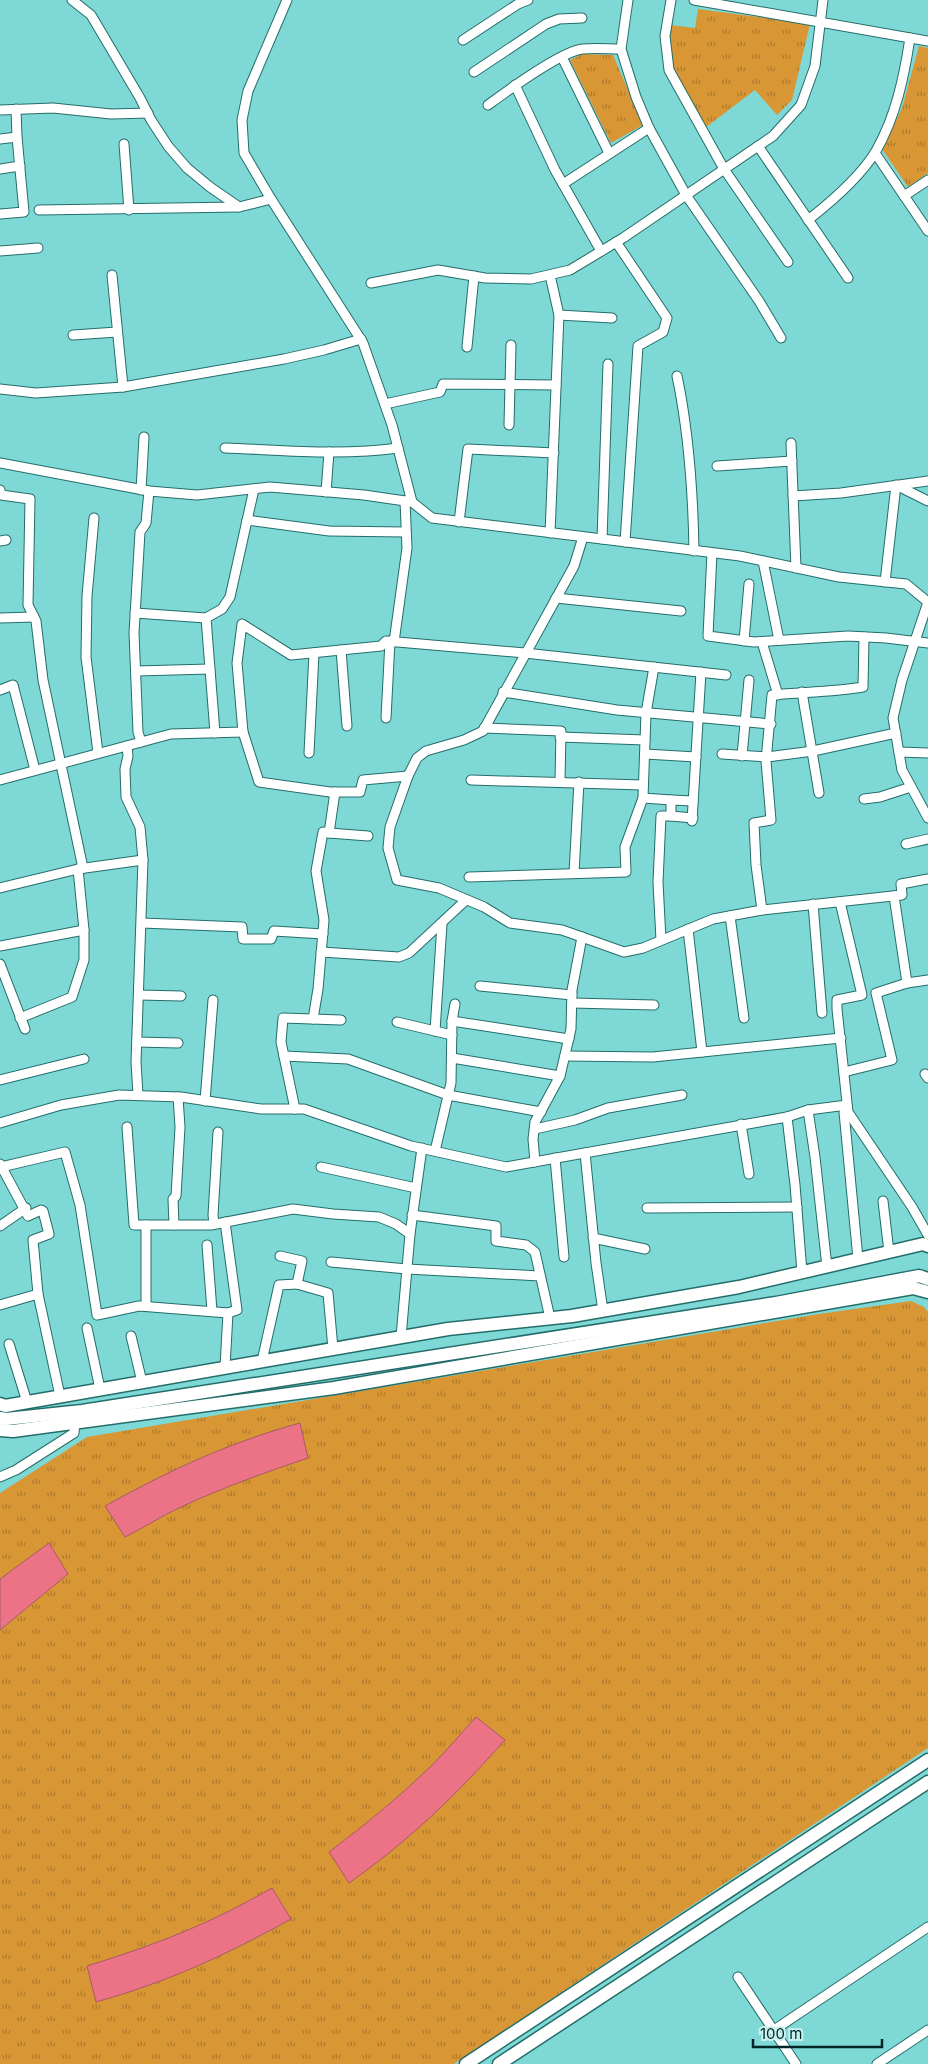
<svg xmlns="http://www.w3.org/2000/svg" width="928" height="2064" font-family="Inter,sans-serif">
<style>
.park{fill:url(#park-tufts)}
.water{fill:#ec7285;stroke:#a55b68}
.lines{fill:none;stroke-linecap:round;stroke-linejoin:round}
.street-casing{stroke:#246d6a;stroke-width:11}
.secondary-casing{stroke:#246d6a;stroke-width:15}
.street{stroke:#fff;stroke-width:9}
.secondary{stroke:#fff;stroke-width:12}
</style>
<defs>
<pattern id="park-tufts" width="24" height="20" patternUnits="userSpaceOnUse" patternTransform="scale(1.25)"><rect width="24" height="20" fill="#d99634"/><path d="M3 7l-1-3M5 7V3M7 7l1-3M15 17l-1-3M17 17v-4M19 17l1-3" fill="none" stroke="#ae7a2c"/></pattern>
</defs>
<rect width="100%" height="100%" fill="#7ed9d6"/>
<g class="park">
<polygon points="698,9 810,24 792,100 777,115 755,90 701,131 666,55 670,25 695,28"/>
<polygon points="919,46 928,48 928,173 908,187 882,149 902,108"/>
<polygon points="582,54 613,55 643,125 611,143 570,60"/>
<polygon points="911,1301 924,1307 928,1312 928,1748 454,2064 0,2064 0,1493 87,1437 819,1314"/>
</g>
<g class="water">
<path d="M300,1423L308,1458C264,1473 221,1488 179,1508C160,1517 143,1528 125,1537L105,1506C170,1470 228,1443 300,1423Z"/>
<polygon points="49,1543 68,1574 0,1630 0,1579"/>
<path d="M476,1717L505,1740C455,1796 410,1840 349,1883L329,1852C366,1824 402,1795 435,1762C449,1748 462,1732 476,1717Z"/>
<path d="M272,1888L291,1919C226,1955 168,1982 96,2002L87,1966C132,1952 175,1937 217,1917C236,1908 254,1898 272,1888Z"/>
</g>
<g class="lines">
<g class="street-casing">
<g id="street">
<polyline points="72,0 91,15 140,98 151,120 168,146 187,168 210,187 239,207 271,199"/>
<polyline points="287,0 248,91 242,120 244,153 271,199 363,343 392,425 412,502"/>
<polyline points="628,0 621,49 636,97 649,128 686,195 759,301 781,338"/>
<polyline points="671,0 665,36 669,70 724,169 788,262"/>
<polyline points="694,0 928,41"/>
<polyline points="463,40 518,4 528,0"/>
<polyline points="562,57 609,153"/>
<polyline points="474,72 546,24 559,19 582,18"/>
<polyline points="515,85 555,170 601,251"/>
<path d="M488,105C507,91 560,52 582,49C595,48 609,49 621,49"/>
<polyline points="16,109 17,137"/>
<polyline points="0,110 53,108 111,114 148,113"/>
<polyline points="0,139 17,137 24,212 0,214"/>
<polyline points="124,144 129,210"/>
<polyline points="758,146 848,278"/>
<polyline points="875,153 928,231"/>
<polyline points="0,169 20,166"/>
<polyline points="563,184 649,128"/>
<polyline points="904,196 928,180"/>
<polyline points="39,210 239,207"/>
<path d="M808,220C831,202 861,176 876,151C896,116 904,77 910,38"/>
<polyline points="616,242 667,318 663,332 638,346 625,542"/>
<polyline points="0,251 38,248"/>
<polyline points="112,275 123,387"/>
<polyline points="550,275 559,315 550,533"/>
<polyline points="371,283 438,270 485,278 531,279 570,270 623,238 773,136 801,105 815,66 823,0"/>
<polyline points="559,315 612,318"/>
<polyline points="73,335 117,332"/>
<polyline points="467,347 474,276"/>
<path d="M677,376C689,433 693,492 694,551"/>
<polyline points="0,389 36,393 123,387 284,359 324,350 361,339"/>
<polyline points="385,404 440,392 443,384 556,385"/>
<polyline points="509,425 511,345"/>
<polyline points="791,443 796,568"/>
<path d="M225,448C282,450 341,456 398,448"/>
<polyline points="0,463 149,491 197,495 270,487 364,495 412,502 432,518 740,556 839,577 906,584 928,602"/>
<polyline points="717,466 792,461"/>
<polyline points="0,490 1,495 30,499 28,605 36,621 43,680 83,868"/>
<polyline points="141,490 144,437"/>
<polyline points="326,492 329,452"/>
<polyline points="793,496 841,493 928,481"/>
<polyline points="94,518 87,596 86,657 98,753"/>
<polyline points="247,520 329,531 405,532"/>
<polyline points="459,522 468,449 554,453"/>
<polyline points="583,537 574,566 483,731 464,740 426,751 417,758 408,776 390,827 388,848 397,880 439,888 484,907 510,923 562,930 624,952 643,948 713,919 762,910 902,895 901,884 928,879"/>
<polyline points="602,539 608,364"/>
<polyline points="0,541 6,540"/>
<polyline points="712,553 708,636 754,642 848,636 886,638 928,643"/>
<polyline points="763,561 779,640"/>
<polyline points="885,582 896,485 928,501"/>
<polyline points="556,598 681,611"/>
<polyline points="928,602 902,680 893,718 902,770 928,818"/>
<polyline points="135,613 206,618"/>
<polyline points="0,618 34,617"/>
<polyline points="744,641 749,584"/>
<polyline points="394,642 407,548 405,501"/>
<polyline points="762,642 778,695"/>
<polyline points="341,650 347,726"/>
<polyline points="136,671 210,669"/>
<polyline points="0,690 13,685 35,770"/>
<polyline points="503,692 617,710 771,724"/>
<polyline points="802,692 819,793"/>
<polyline points="386,718 390,641"/>
<polyline points="484,728 561,731 560,781"/>
<polyline points="215,733 206,618 222,609 230,597 254,489"/>
<polyline points="560,737 645,740"/>
<polyline points="141,742 138,732 134,633 140,532 146,523 149,491"/>
<polyline points="127,746 128,756 125,769 126,797 140,827 143,860 136,1062 138,1095"/>
<polyline points="899,752 928,753"/>
<polyline points="309,753 314,653"/>
<polyline points="645,754 696,757"/>
<polyline points="722,754 767,757 813,751 896,733"/>
<polyline points="742,756 749,680"/>
<polyline points="408,776 363,780 360,792 330,792 259,782 243,732 237,663 242,624 291,655 381,646 386,641 525,653 726,675"/>
<polyline points="0,780 171,734 243,732"/>
<polyline points="471,780 643,785"/>
<polyline points="643,798 671,800 671,816 661,816 658,882 661,940"/>
<polyline points="864,799 880,797 911,787"/>
<polyline points="671,800 693,801"/>
<polyline points="671,816 693,818"/>
<polyline points="692,821 701,672"/>
<polyline points="329,833 368,836"/>
<polyline points="906,844 928,839"/>
<polyline points="574,873 579,782"/>
<polyline points="469,877 626,872 625,847 643,798 646,713 654,667"/>
<polyline points="0,888 78,869 143,860"/>
<polyline points="894,896 907,983"/>
<polyline points="840,902 862,995 837,1000 837,1009 848,1112 912,1207 928,1235"/>
<polyline points="813,904 822,1013"/>
<path d="M762,910L756,865L754,823L771,820L766,761L772,695C803,692 833,692 863,687L864,637"/>
<polyline points="730,916 744,1018"/>
<polyline points="142,923 242,927 243,939 271,939 274,931 323,934"/>
<polyline points="688,929 702,1052"/>
<polyline points="0,946 84,930"/>
<polyline points="321,952 399,957 409,953 466,900"/>
<polyline points="0,964 25,1029"/>
<polyline points="480,986 572,995"/>
<polyline points="139,995 181,996"/>
<polyline points="572,1003 654,1005"/>
<polyline points="20,1018 72,997 84,960 84,930 78,869"/>
<polyline points="313,1019 318,989 324,920 316,871 323,832 329,833 335,792"/>
<polyline points="452,1021 569,1039"/>
<polyline points="397,1022 452,1035"/>
<polyline points="435,1031 442,924"/>
<polyline points="137,1042 178,1043"/>
<polyline points="284,1056 348,1059 448,1095 541,1112"/>
<polyline points="565,1056 653,1057 841,1038"/>
<polyline points="452,1058 560,1076"/>
<polyline points="844,1072 892,1060 876,993 907,983 928,980"/>
<polyline points="925,1074 928,1078"/>
<polyline points="0,1080 84,1059"/>
<polyline points="205,1101 213,1000"/>
<polyline points="295,1109 281,1042 283,1018 341,1020"/>
<polyline points="847,1109 844,1112 858,1259"/>
<polyline points="808,1110 815,1157 827,1267"/>
<polyline points="787,1117 795,1185 802,1272"/>
<polyline points="0,1123 61,1105 119,1095 181,1097 261,1109 304,1109 411,1146 506,1167 787,1117 808,1110 847,1105"/>
<polyline points="741,1124 749,1174"/>
<polyline points="127,1127 134,1225 211,1225 293,1209 333,1214 379,1217 396,1224 410,1234"/>
<polyline points="535,1129 575,1120 608,1108 682,1095"/>
<polyline points="435,1151 451,1083 452,1021 455,1004"/>
<polyline points="585,1153 596,1263 603,1311"/>
<polyline points="555,1158 564,1257"/>
<polyline points="535,1162 533,1139 535,1122 560,1076 571,1029 572,990 582,937"/>
<polyline points="0,1164 28,1216 41,1210 43,1211 49,1234 33,1240 38,1294 60,1396"/>
<polyline points="1,1167 65,1152 80,1205 97,1315 139,1306 228,1313"/>
<polyline points="321,1167 416,1188"/>
<polyline points="883,1201 889,1252"/>
<polyline points="647,1208 797,1207"/>
<polyline points="412,1215 496,1226 496,1241 526,1245 535,1252 550,1318"/>
<polyline points="214,1224 213,1215 218,1132"/>
<polyline points="174,1225 173,1199 176,1196 180,1127 178,1097"/>
<polyline points="0,1226 26,1208"/>
<polyline points="593,1238 645,1249"/>
<polyline points="207,1245 212,1311"/>
<polyline points="280,1256 302,1261 297,1284 328,1293 333,1349"/>
<polyline points="331,1262 407,1269 540,1276"/>
<polyline points="0,1305 38,1294"/>
<polyline points="146,1306 146,1225"/>
<polyline points="87,1328 100,1389"/>
<polyline points="131,1336 142,1382"/>
<polyline points="401,1337 410,1234 422,1148"/>
<polyline points="9,1344 27,1402"/>
<polyline points="262,1361 279,1285 297,1284"/>
<polyline points="225,1367 228,1313 237,1310 225,1222"/>
<polyline points="0,1477 16,1470 74,1433 75,1422"/>
<polyline points="738,1977 796,2064"/>
<polyline points="774,2030 928,1927"/>
<polyline points="877,2064 928,2030"/>
</g>
</g>
<g class="secondary-casing">
<g id="secondary">
<polyline points="0,1404 5,1406 448,1329 572,1316 739,1287 923,1244 928,1246"/>
<polyline points="0,1418 6,1419 82,1411 776,1303 919,1276 928,1279"/>
<polyline points="0,1430 13,1431 334,1388 913,1288 928,1292"/>
<polyline points="466,2064 928,1760"/>
<polyline points="499,2064 928,1782"/>
</g>
</g>
<use href="#street" class="street"/>
<use href="#secondary" class="secondary"/>
</g>
<path d="M753 2039v8h129v-8" fill="none" stroke="#002524" stroke-width="2.5"/>
<text x="760" y="2039" font-size="15" fill="#002524" stroke="#c7f1ef" stroke-width="4" paint-order="stroke">100 m</text>
</svg>
